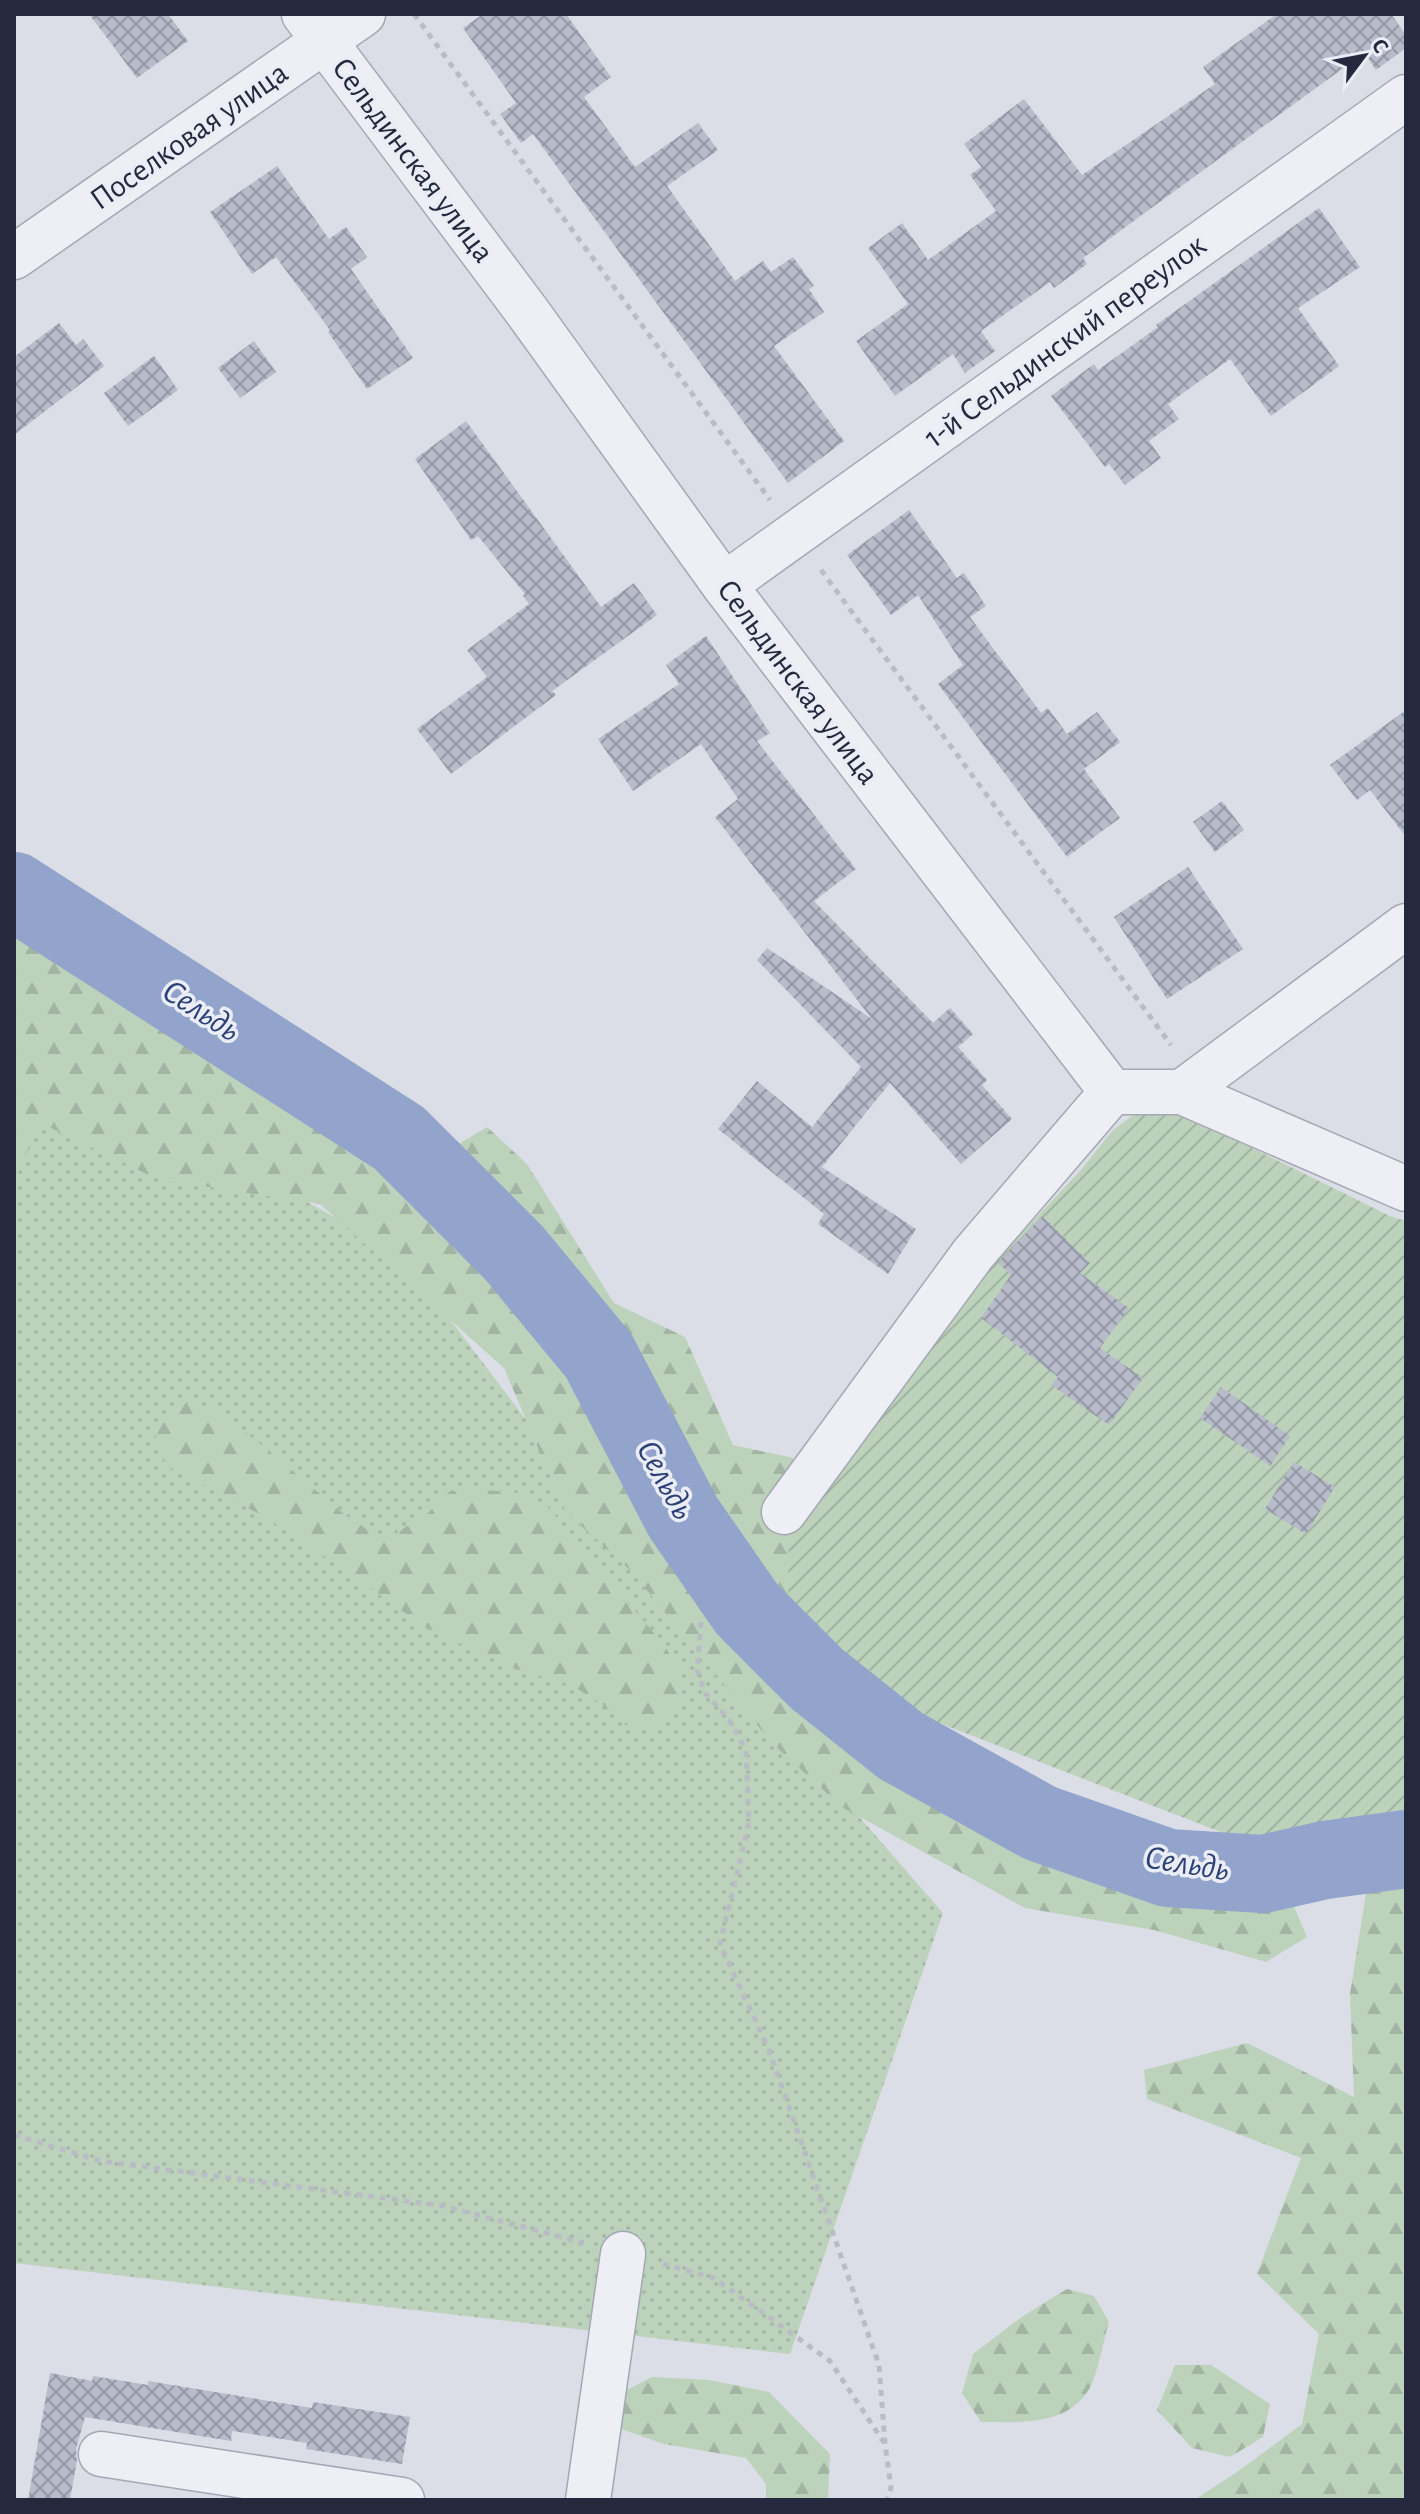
<svg xmlns="http://www.w3.org/2000/svg" width="1420" height="2514" font-family="'Alegreya Sans',sans-serif">
<style>
.grass{fill:url(#grass-dots)}
.forest{fill:url(#forest-firs)}
.garden{fill:url(#garden-furrows)}
.lines{fill:none;stroke-linecap:round;stroke-linejoin:round}
.river{stroke:#92a4cb;stroke-width:78}
.building{fill:url(#building-cross-hatch)}
.minor-casing{stroke:#a4a8b4;stroke-width:47}
.path{stroke:#b9bcc5;stroke-width:5;stroke-dasharray:6 6;stroke-linecap:butt}
.minor{stroke:#eeeff5;stroke-width:44}
.labels{text-anchor:middle;dominant-baseline:central;stroke-width:7;stroke-linejoin:round;paint-order:stroke}
.street-label{font-size:32px;fill:#24293e;stroke:#eaedf5}
.water-label{font-size:34px;font-style:italic;fill:#2b4076;stroke:#eaedf5}
</style>
<defs>
<pattern id="grass-dots" width="8" height="8" patternUnits="userSpaceOnUse" patternTransform="scale(2)"><rect width="8" height="8" fill="#bdd2bb"/><path d="M2 2h.1M6 6h.1" fill="none" stroke="#a2b4a2" stroke-width="1.8" stroke-linecap="round"/></pattern>
<pattern id="forest-firs" width="22" height="20" patternUnits="userSpaceOnUse" patternTransform="scale(2)"><rect width="22" height="20" fill="#bdd2bb"/><path d="M5 1l3.5 6h-7zM16 11l3.5 6h-7z" fill="#a2b4a2"/></pattern>
<pattern id="garden-furrows" width="10" height="10" patternUnits="userSpaceOnUse" patternTransform="scale(2)"><rect width="10" height="10" fill="#bdd2bb"/><path d="M-1 1l2-2M0 10L10 0M9 11l2-2" fill="none" stroke="#a2b4a2"/></pattern>
<pattern id="building-cross-hatch" width="8" height="8" patternUnits="userSpaceOnUse" patternTransform="scale(2)"><rect width="8" height="8" fill="#b8bcca"/><path d="M0 0l8 8M0 8l8-8" fill="none" stroke="#9599a5"/></pattern>
</defs>
<rect width="100%" height="100%" fill="#dbdee7"/>
<polygon class="grass" points="14,1036 401,1255 612,1533 943,1913 790,2354 14,2263"/>
<g class="forest">
<polygon points="14,891 399,1138 442,1154 487,1127 527,1164 614,1303 685,1337 733,1445 793,1458 800,1603 901,1746 1040,1823 1168,1868 1263,1874 1291,1900 1307,1937 1266,1962 1154,1930 1025,1908 842,1807 773,1744 631,1571 565,1511 504,1368 320,1204 157,1179 39,1122 14,1184"/>
<polygon points="184,1402 211,1407 257,1441 344,1514 371,1532 393,1535 428,1513 449,1492 471,1489 521,1493 547,1506 664,1645 681,1673 682,1692 679,1706 669,1718 658,1725 641,1729 623,1724 602,1704 571,1685 510,1667 423,1626 357,1578 263,1516 171,1468 158,1452 155,1433 167,1412"/>
<polygon points="1406,1773 1406,2500 1194,2500 1237,2472 1302,2424 1319,2334 1257,2274 1301,2158 1147,2099 1144,2070 1247,2043 1354,2097 1350,1994 1367,1887 1302,1788"/>
<path d="M1067,2289L1094,2296L1109,2322C1103,2341 1100,2364 1092,2383C1073,2427 1020,2422 981,2422L962,2393L973,2354L1023,2316Z"/>
<polygon points="1175,2365 1211,2365 1270,2404 1263,2437 1230,2457 1192,2448 1157,2410"/>
<polygon points="652,2377 709,2380 769,2392 830,2454 828,2500 766,2500 766,2484 746,2458 664,2444 615,2427 617,2395"/>
</g>
<polygon class="garden" points="1158,1109 1179,1112 1390,1216 1406,1221 1406,1825 1262,1848 916,1714 788,1603 789,1533 963,1295 1080,1171 1113,1130 1132,1116"/>
<g class="lines">
<polyline class="river" points="14,891 399,1138 514,1253 599,1356 683,1517 747,1609 817,1679 901,1746 1040,1823 1168,1868 1263,1874 1325,1860 1406,1849"/>
</g>
<g class="building">
<polygon points="89,14 168,14 188,41 137,78"/>
<polygon points="483,14 566,14 611,77 584,97 635,167 698,123 718,150 667,186 735,281 763,261 771,272 793,257 814,286 809,289 824,312 774,346 844,441 788,483 533,134 521,143 500,114 516,103 463,28"/>
<polygon points="1277,14 1391,14 1406,35 1406,48 1376,70 1364,53 1083,258 1087,264 1054,288 1050,282 981,331 995,351 965,373 953,354 895,396 856,341 908,304 868,248 902,223 928,260 996,211 970,175 981,167 964,144 1024,99 1082,175 1215,84 1203,67"/>
<polygon points="277,166 329,239 346,227 367,257 351,269 413,358 367,389 328,332 330,330 276,257 252,274 210,212"/>
<polygon points="1319,208 1360,267 1298,308 1339,366 1271,416 1230,359 1168,404 1179,419 1149,441 1161,458 1125,485 1109,464 1105,467 1051,396 1094,364 1098,370 1158,327 1156,325"/>
<polygon points="59,323 76,345 83,339 104,366 14,435 14,357"/>
<polygon points="254,341 276,372 240,398 218,368"/>
<polygon points="154,356 178,390 128,426 104,393"/>
<polygon points="466,421 601,607 634,583 657,615 552,691 556,695 451,774 417,729 487,677 467,650 529,604 523,596 525,594 478,536 471,540 415,459"/>
<polygon points="909,510 957,578 964,573 986,606 970,617 1041,713 1048,708 1067,734 1097,712 1120,742 1084,769 1120,818 1067,857 938,684 963,665 918,595 891,615 847,555"/>
<polygon points="706,636 770,733 757,741 856,869 814,901 933,1023 950,1008 973,1034 958,1047 987,1080 982,1085 1012,1119 961,1164 890,1083 822,1167 916,1229 888,1274 818,1224 824,1214 718,1129 757,1081 812,1127 861,1067 757,960 767,948 872,1019 715,817 738,799 701,744 633,791 598,739 679,684 666,665"/>
<polygon points="1406,710 1406,837 1370,790 1357,800 1330,765"/>
<polygon points="1222,801 1244,830 1215,852 1193,822"/>
<polygon points="1188,867 1243,949 1167,999 1114,917"/>
<polygon points="1042,1216 1090,1263 1080,1273 1129,1308 1100,1348 1143,1378 1109,1425 1051,1385 1058,1377 981,1318 1011,1275 998,1263"/>
<polygon points="1221,1387 1290,1436 1270,1466 1200,1418"/>
<polygon points="1294,1462 1335,1487 1306,1534 1265,1509"/>
<polygon points="50,2373 92,2381 93,2376 148,2385 148,2381 312,2408 313,2402 410,2417 402,2464 306,2449 307,2443 232,2431 231,2441 85,2417 76,2449 77,2460 70,2500 28,2500"/>
</g>
<g class="lines">
<g class="minor-casing">
<g id="minor">
<polyline points="304,14 526,310 724,585 1112,1092 1182,1092 1406,1189"/>
<polyline points="14,257 363,14"/>
<polyline points="724,585 1406,97"/>
<polyline points="1182,1092 1406,926"/>
<polyline points="784,1512 973,1254 1112,1092"/>
<polyline points="101,2454 402,2500"/>
<polyline points="588,2500 623,2254"/>
</g>
</g>
<g class="path">
<polyline points="414,14 770,500"/>
<polyline points="821,570 1171,1045"/>
<polyline points="701,1622 697,1670 705,1693 729,1720 746,1750 749,1823 720,1944 769,2050 879,2365 885,2444 891,2488 887,2500"/>
<polyline points="14,2135 101,2161 444,2206 584,2243"/>
<polyline points="663,2264 714,2278 830,2361 885,2444"/>
</g>
<use href="#minor" class="minor"/>
</g>
<g class="labels">
<g class="street-label">
<text transform="translate(189 136) rotate(-35)">Поселковая улица</text>
<text transform="translate(413 160) rotate(53)">Сельдинская улица</text>
<text transform="translate(1065 341) rotate(-36)">1-й Сельдинский переулок</text>
<text transform="translate(798 682) rotate(53)">Сельдинская улица</text>
</g>
<g class="water-label">
<text transform="translate(201 1011) rotate(33)">Сельдь</text>
<text transform="translate(665 1480) rotate(61)">Сельдь</text>
<text transform="translate(1187 1864) rotate(9)">Сельдь</text>
</g>
</g>
<rect width="1420" height="2514" fill="none" stroke="#24293e" stroke-width="32"/>
<g transform="translate(1364 56) rotate(58)" stroke="#eaedf5" stroke-width="6" paint-order="stroke">
<path d="M0-6L14 30L0 20L-14 30Z" fill="#24293e"/>
<text y="-12" font-size="22" font-weight="bold" text-anchor="middle" fill="#24293e">С</text>
</g>
</svg>
